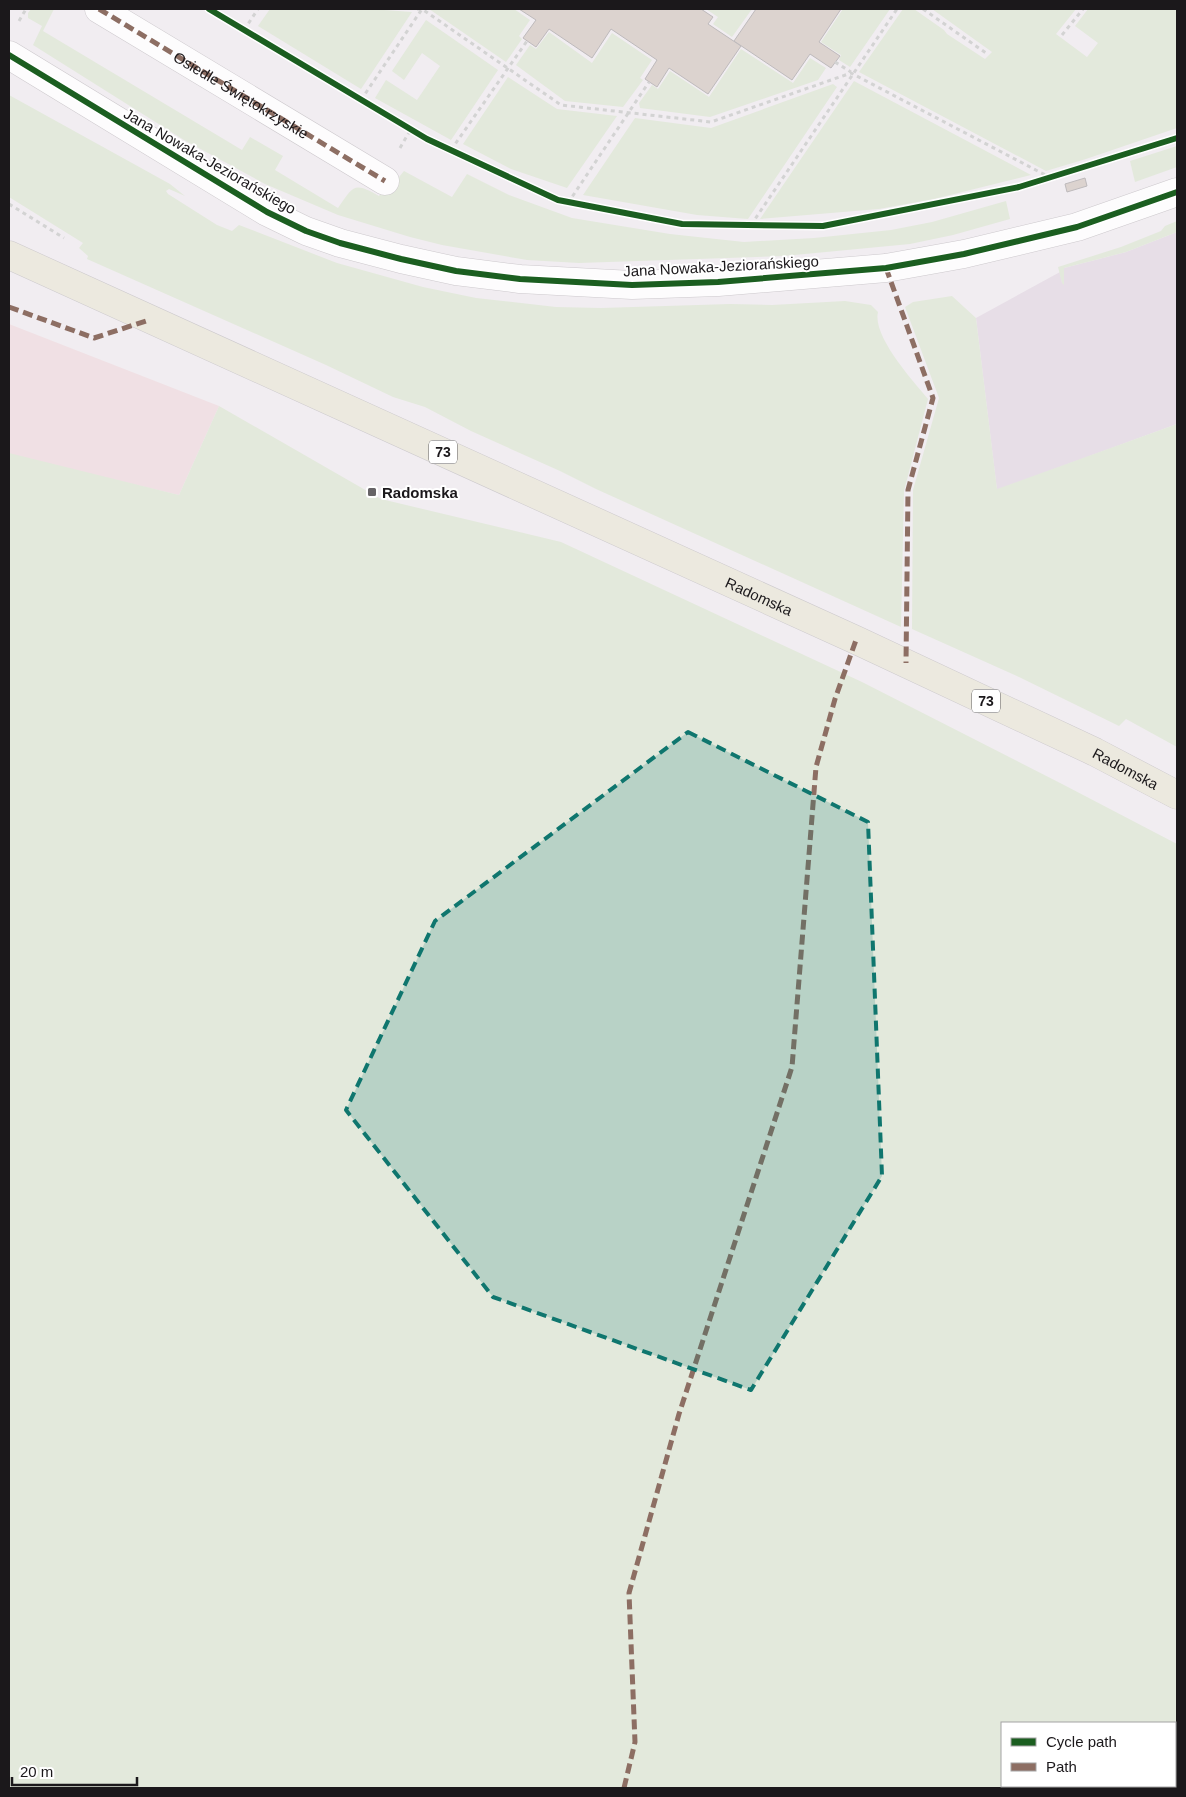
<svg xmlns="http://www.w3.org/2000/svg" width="1186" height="1797" font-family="Arial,sans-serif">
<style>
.built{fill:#e7dee7}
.industrial{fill:#f0e0e4}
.green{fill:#e3e9dc;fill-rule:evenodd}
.building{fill:#dcd3cf;stroke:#bebabc}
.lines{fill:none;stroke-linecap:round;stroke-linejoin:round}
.minor-casing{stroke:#cdc9cd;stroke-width:29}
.tertiary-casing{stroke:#cdc9cd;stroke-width:29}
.primary-casing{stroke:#cdcacd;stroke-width:29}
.path{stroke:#d3d3d3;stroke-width:3;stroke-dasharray:4 4;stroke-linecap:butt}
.minor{stroke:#fdfcfd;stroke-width:28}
.tertiary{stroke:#fdfcfd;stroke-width:28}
.primary{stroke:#ece9df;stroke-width:28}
.quiet{stroke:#8d6e63;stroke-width:5;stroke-dasharray:10 5;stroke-linecap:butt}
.cycleway-casing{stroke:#fff;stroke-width:9}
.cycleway{stroke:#1b5e20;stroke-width:6}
.marked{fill:#0f766e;fill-opacity:0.2;stroke:#0f766e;stroke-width:4;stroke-dasharray:10 6;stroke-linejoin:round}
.poi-dot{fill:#666366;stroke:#fff;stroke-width:2}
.labels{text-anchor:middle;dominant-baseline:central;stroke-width:4;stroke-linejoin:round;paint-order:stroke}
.shield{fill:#fff;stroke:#5f5d5f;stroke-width:1}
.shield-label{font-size:14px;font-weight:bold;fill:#1b181b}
.street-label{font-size:15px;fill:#1b181b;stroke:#fff}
.poi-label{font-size:15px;font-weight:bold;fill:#1b181b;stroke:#fff;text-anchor:start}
</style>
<rect width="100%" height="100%" fill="#f1edf1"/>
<polygon class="built" points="1177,232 1177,424 997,490 976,318 1060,272 1062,282 1064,268 1126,252"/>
<polygon class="industrial" points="9,324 219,406 179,495 9,455"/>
<g class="green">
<path d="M31,9H54L43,31L242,150L250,137L283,156L275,170L338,208C353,186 354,181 379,196L390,181L399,177L404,171L452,197L467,174L509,195L572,218L670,234L744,242L814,238L891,230L932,222L1006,201L1010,219L953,235L910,244L784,256L579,263L527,260L442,245L410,237L338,215L265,184L184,140L33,45L42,26L28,18V13Z"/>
<polygon points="270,9 371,9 412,12 361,89 258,26"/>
<polygon points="429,9 514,9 530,20 519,36 522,39 506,62"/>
<polygon points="706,9 752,9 732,37 713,24 718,17"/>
<polygon points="843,9 890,9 850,67 839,60 841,55 821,42"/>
<polygon points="903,9 914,9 944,30 947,34 985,59 992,52 932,9 1076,9 1056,34 1087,57 1098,43 1075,26 1088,9 1177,9 1177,128 1086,159 1046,171 859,72"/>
<polygon points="426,20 498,70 451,140 375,98 386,80 417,100 440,66 422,53 404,80 392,71"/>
<polygon points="549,32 592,63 612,33 652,60 640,78 643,80 623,107 565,101 516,65 530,45 536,49"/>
<polygon points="741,49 793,83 810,58 826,68 818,80 710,117 640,108 639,103 652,85 658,89 670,71 709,97"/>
<polygon points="508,77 557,109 617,116 567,188 511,169 463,144"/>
<polygon points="854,81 1031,175 934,199 879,209 760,219"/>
<polygon points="833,84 837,87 748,219 697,215 583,195 635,118 711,128"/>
<path d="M9,95L170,184L185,196L169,189L166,191L168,194L217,225L232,231L239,225L337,263L423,287L476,298L556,307L601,308L730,304L772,305L845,301L871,305L878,312C872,336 913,381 928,399L904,491L901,627L596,489L560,471L471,431L425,407L393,397L326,365L87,259L88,256L79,248L83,243L9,197Z"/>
<polygon points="1177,146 1177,167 1135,182 1130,161"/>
<polygon points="1177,221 1177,232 1126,252 1064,268 1064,285 1062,283 1058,267 1121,247 1161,231 1165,226"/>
<polygon points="952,296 976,318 997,489 1177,424 1177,747 1126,719 1119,726 1019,677 912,629 913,490 939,398 905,307 913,302"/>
<path d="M219,406L381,499L561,542L862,682L1064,785L1177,844V1788H9V453L179,495ZM1002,1723H1175V1786H1002Z"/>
</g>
<g class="building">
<polygon points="519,9 701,9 713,17 708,24 741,46 708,94 669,68 657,87 645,79 657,60 611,29 592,58 549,29 536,47 523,38 536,20"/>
<polygon points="756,9 841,9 819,42 840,56 831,68 810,54 792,80 734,41"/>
<polygon points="1085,178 1087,186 1067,192 1065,184"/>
</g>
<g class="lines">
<g class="minor-casing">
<polyline id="minor" points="99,9 385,181"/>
</g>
<g class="tertiary-casing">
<polyline id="tertiary" points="9,55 267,212 306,231 340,243 401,259 456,271 520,279 632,285 718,282 886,268 964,254 1077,227 1177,192"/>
</g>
<g class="primary-casing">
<g id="primary">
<path id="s1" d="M9,255L856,640L1095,752L1177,795"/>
</g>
</g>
<g class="path">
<polyline points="417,9 422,9 561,105 711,122 851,73 1051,178"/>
<polyline points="923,9 986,53"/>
<polyline points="19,21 26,9"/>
<polyline points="244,30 258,9"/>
<polyline points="1062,35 1083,9"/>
<polyline points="835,62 851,72"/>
<polyline points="361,100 422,9"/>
<polyline points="400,148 411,129"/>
<polyline points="451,150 527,41"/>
<polyline points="568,203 649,82"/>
<polyline points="9,204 64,238"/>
<polyline points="751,225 897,9"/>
</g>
<use href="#minor" class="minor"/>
<use href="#tertiary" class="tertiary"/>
<use href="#primary" class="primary"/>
<g class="quiet">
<path id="s2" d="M99,9L385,181"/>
<polyline points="886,268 933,398 908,490 906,663"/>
<polyline points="9,307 94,338 149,320"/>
<polyline points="624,1788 635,1742 629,1593 679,1414 792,1067 816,767 835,699 856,640"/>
</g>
<g class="cycleway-casing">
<g id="cycleway">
<polyline points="209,9 427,139 558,200 682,224 823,226 1019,187 1177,138"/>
<polyline points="9,55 267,212 306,231 340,243 401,259 456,271 520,279 632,285 718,282 886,268 964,254 1077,227 1177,192"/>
</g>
</g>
<use href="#cycleway" class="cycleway"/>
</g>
<path class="marked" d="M688,732L868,822L882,1176L751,1390L493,1297L346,1110L435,921Z"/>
<rect class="poi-dot" x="367" y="487" width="10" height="10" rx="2.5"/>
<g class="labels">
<g class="shield">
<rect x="429" y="440.5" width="28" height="23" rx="4"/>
<rect x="972" y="689.5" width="28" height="23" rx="4"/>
</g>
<g class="shield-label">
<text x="443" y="452">73</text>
<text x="986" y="701">73</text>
</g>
<g class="street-label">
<text stroke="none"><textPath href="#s2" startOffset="166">Osiedle Świętokrzyskie</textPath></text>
<text transform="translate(210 161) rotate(30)">Jana Nowaka-Jeziorańskiego</text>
<text transform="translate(721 266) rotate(-3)">Jana Nowaka-Jeziorańskiego</text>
<text stroke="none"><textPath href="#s1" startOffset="824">Radomska</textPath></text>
<text stroke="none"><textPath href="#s1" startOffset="1229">Radomska</textPath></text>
</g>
<g class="poi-label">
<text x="382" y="492">Radomska</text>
</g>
</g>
<rect width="1186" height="1797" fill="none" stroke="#1b181b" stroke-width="20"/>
<rect x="1001" y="1722" width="175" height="65" fill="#ffffff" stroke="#a4a3a4"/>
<rect x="1011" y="1738" width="25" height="8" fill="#1b5e20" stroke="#a4a3a4"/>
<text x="1046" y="1747" font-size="15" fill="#1b181b">Cycle path</text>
<rect x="1011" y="1763" width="25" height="8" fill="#8d6e63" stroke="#a4a3a4"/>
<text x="1046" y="1772" font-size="15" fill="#1b181b">Path</text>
<path d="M12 1777v8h125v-8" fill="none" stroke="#1b181b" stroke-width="2.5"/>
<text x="20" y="1777" font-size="15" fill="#1b181b" stroke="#ffffff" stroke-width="4" paint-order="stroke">20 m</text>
</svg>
